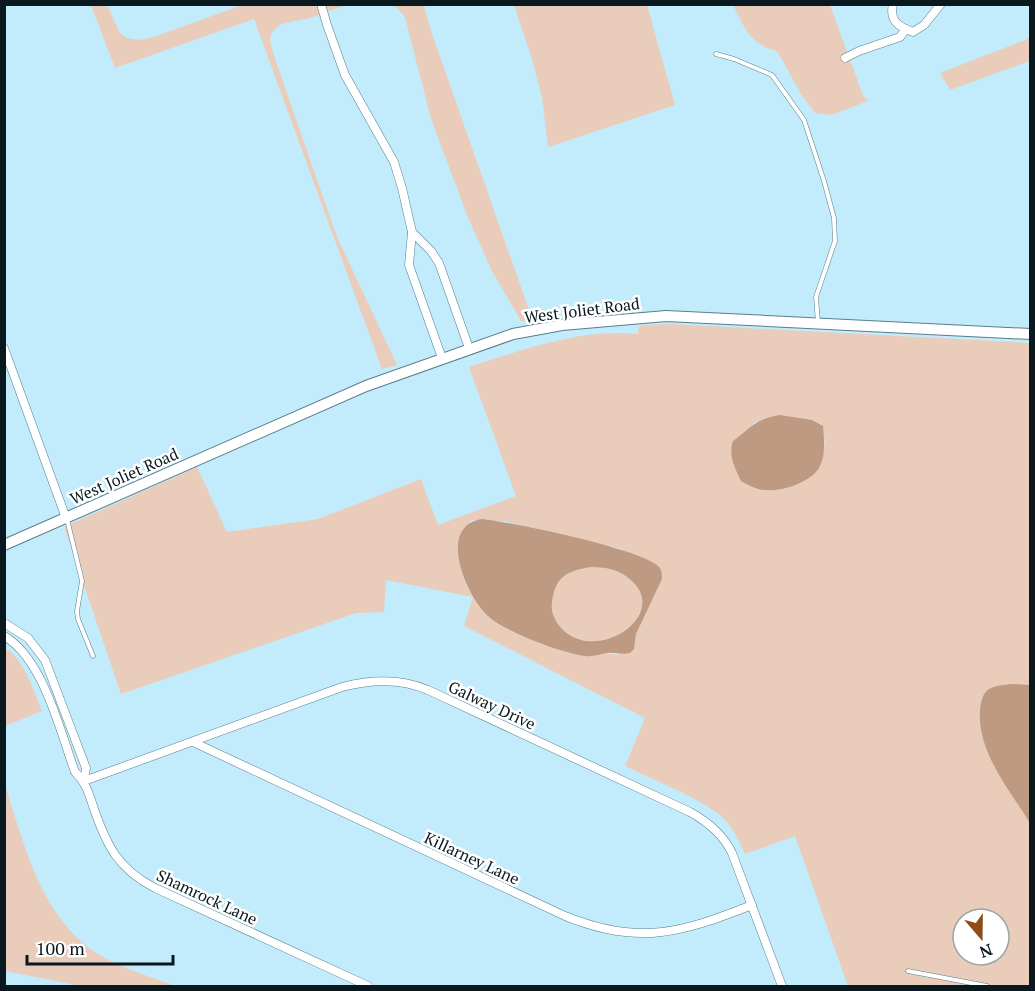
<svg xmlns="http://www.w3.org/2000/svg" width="1035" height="991" font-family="'PT Serif',serif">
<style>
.green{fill:#eaccba;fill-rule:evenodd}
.water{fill:#be9a82;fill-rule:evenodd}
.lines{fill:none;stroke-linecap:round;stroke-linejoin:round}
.service-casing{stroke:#587e8c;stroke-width:5}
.minor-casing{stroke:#587e8c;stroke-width:9}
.secondary-casing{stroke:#587e8c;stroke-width:12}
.service{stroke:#fff;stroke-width:4}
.minor{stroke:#fff;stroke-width:8}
.secondary{stroke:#fff;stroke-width:10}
.labels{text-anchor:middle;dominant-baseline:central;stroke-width:5;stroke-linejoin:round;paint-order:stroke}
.street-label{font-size:16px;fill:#08181e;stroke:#fff}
</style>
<rect width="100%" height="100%" fill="#c2ecfb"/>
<g class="green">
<polygon points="91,5 107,5 120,33 127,38 139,40 154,37 242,5 347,5 310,18 281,24 272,32 270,40 273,53 337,237 397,365 382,369 254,19 115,68"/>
<polygon points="394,5 424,5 430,28 529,310 536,316 527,321 521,321 492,271 469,220 431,119 405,17"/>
<polygon points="514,5 647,5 675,105 548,147 542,97 531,56"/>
<path d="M733,5H830L863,95L867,100L873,99L832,115L815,113L801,94L777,51C749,44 745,28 733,5Z"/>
<polygon points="1030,38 1030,61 950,90 940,73"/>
<path d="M671,324L1030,343V986H848L795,836L745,854C740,843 735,832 727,822C709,801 651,779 625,766L645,718L464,626L473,597L386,580L384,612L356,613L121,694L64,527L197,467L227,532L318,519L421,479L438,525L516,496L469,367C523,350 580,328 638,334V328L642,325ZM755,422L825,439L821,466L804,481L772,490L759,489L741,481L739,436L745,433ZM482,519L508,522L622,549L662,579L636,634L635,642L617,655L537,642L488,616L466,585L470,521ZM963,919H999V955H963Z"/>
<path d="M591,567C607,567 621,570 633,582C666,614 604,659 568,634C558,627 550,614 552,603C555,577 566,571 591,567Z"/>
<path d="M5,648C25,660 33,690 42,711L5,726Z"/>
<path d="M4,782C24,843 41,922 103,957C125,969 151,977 175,986H81L5,971Z"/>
</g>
<g class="water">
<path d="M780,415L812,420L823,426C824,438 826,457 819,468C809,484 776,494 758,489C752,487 746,484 741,481C735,468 728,455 733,441C751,427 756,419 780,415Z"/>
<path d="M482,519C510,522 643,549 659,567C662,570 662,575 662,579L636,634L634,649L630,653C622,655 616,652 608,653C600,654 593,657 585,656C562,653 505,632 488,616C466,596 436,526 482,519ZM591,567C607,567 621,570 633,582C666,615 604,659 568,634C558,627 550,614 552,603C555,577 566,571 591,567Z"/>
<path d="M1011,684L1030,685V823C1009,789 977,752 980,710C981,702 982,694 989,689C996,685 1004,685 1011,684Z"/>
</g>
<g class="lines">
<g class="service-casing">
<g id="service">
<polyline points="716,54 734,59 772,75 804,120 824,181 834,218 835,241 816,297 818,323"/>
<polyline points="67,519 82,581 77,611 78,619 93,656"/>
<polyline points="908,971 987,986"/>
</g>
</g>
<g class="minor-casing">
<g id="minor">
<polyline points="321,4 327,25 345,75 394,162 402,188 412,232"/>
<path d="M893,4C889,21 899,27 913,32L924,25L941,4"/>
<polyline points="845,58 859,51 900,37 906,29"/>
<polyline points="4,348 66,518"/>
<polyline points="442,358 409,265 412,232 431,251 439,263 469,348"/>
<polyline points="4,623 28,638 45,660 86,768 84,781"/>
<path d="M4,636C43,658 60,731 75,772C86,782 89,794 94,809C107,846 118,869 155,888L368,986"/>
<path d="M193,742L565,916C639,946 681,933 752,905"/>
<path d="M84,781L342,687C372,679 400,678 428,690L690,812C708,822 723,834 732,853L782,986"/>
</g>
</g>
<g class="secondary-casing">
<polyline id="secondary" points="4,545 366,386 513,334 562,325 666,316 1030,334"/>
</g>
<use href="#service" class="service"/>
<use href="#minor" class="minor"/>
<use href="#secondary" class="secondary"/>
</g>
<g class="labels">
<g class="street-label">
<text transform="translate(582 310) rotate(-7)">West Joliet Road</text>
<text transform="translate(124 476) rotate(-24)">West Joliet Road</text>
<text transform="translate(492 705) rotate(25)">Galway Drive</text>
<text transform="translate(472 858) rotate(25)">Killarney Lane</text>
<text transform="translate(207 897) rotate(25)">Shamrock Lane</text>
</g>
</g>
<rect width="1035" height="991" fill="none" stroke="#08181e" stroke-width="12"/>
<g transform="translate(981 937) rotate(160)"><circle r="28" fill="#ffffff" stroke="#9ca3a5" stroke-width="1.5"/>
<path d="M0-4.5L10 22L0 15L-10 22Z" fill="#8d4c18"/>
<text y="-9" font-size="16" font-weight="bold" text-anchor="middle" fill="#08181e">N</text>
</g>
<path d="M27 955v9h146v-9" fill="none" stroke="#08181e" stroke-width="3"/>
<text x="36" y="955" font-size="18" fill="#08181e" stroke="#ffffff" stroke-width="4.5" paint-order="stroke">100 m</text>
</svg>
